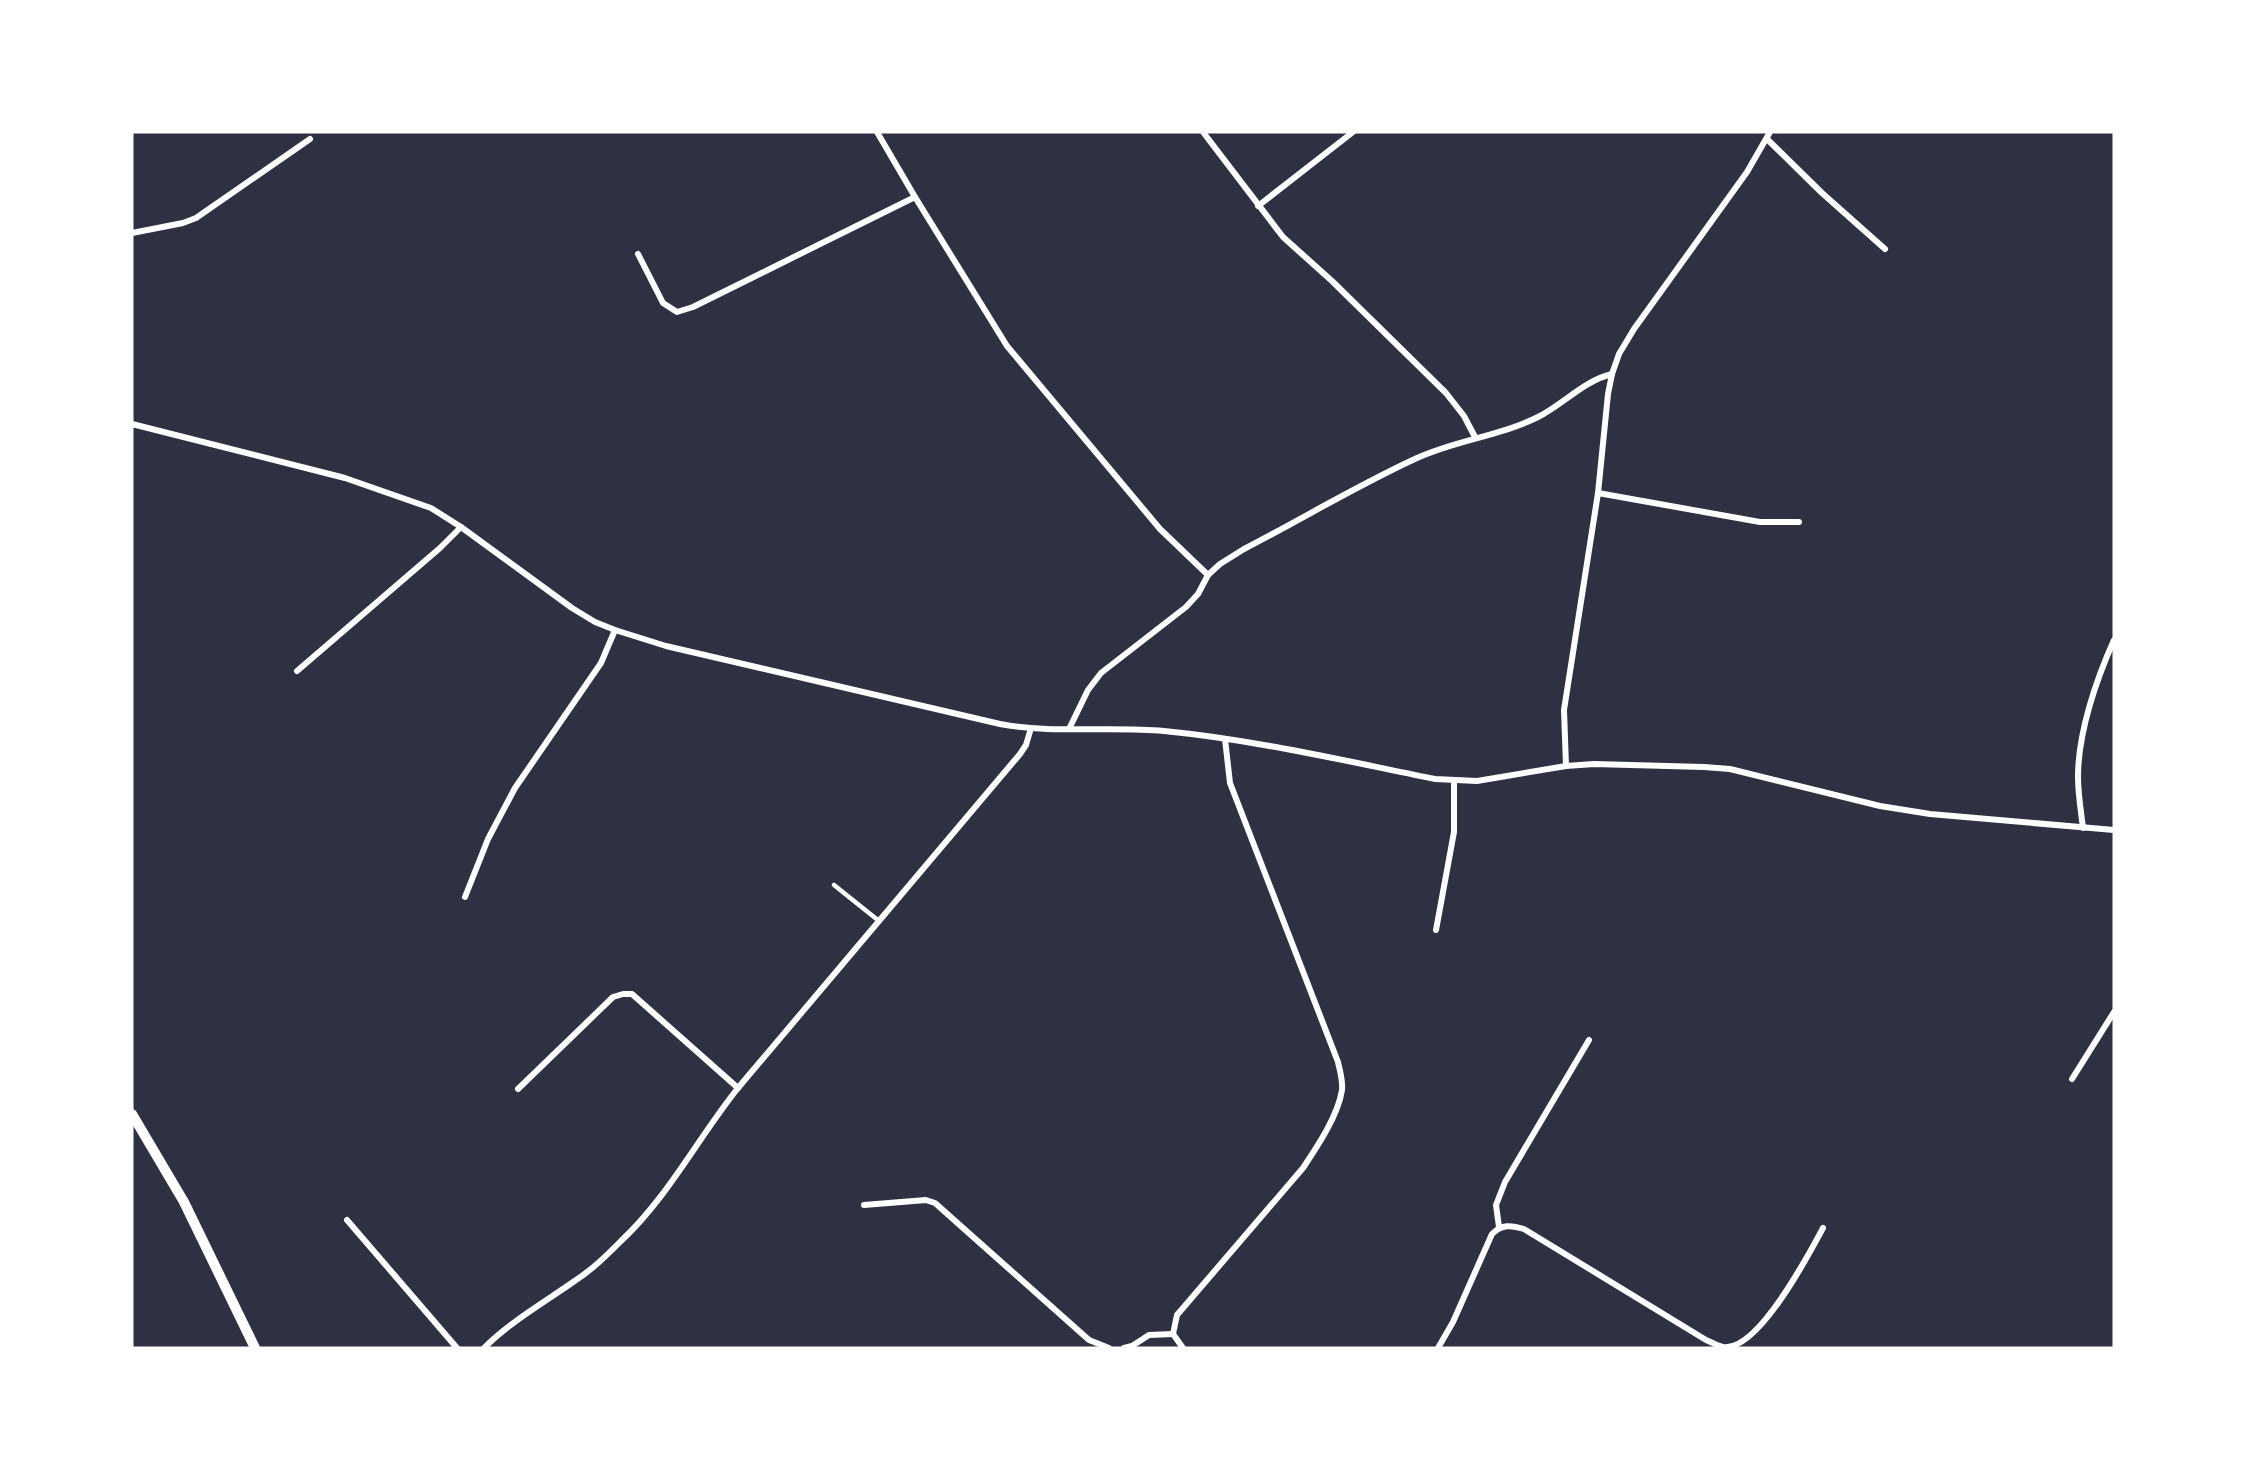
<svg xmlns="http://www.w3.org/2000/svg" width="2246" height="1480" font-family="Helvetica,sans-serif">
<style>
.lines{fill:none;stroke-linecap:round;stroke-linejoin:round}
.service{stroke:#fff;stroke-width:4.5}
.minor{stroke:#fff;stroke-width:6}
.tertiary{stroke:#fff;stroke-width:10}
</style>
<rect width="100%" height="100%" fill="#2d3142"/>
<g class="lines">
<polyline class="service" points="834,885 879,921"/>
<g class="minor">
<polyline points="877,132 915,197 1007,346 1160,529 1208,575"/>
<polyline points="1203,132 1283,237 1332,281 1446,393 1464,416 1475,437"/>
<polyline points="1767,139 1822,193 1885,249"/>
<polyline points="1258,206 1353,132"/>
<polyline points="132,233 183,223 196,218 310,139"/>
<polyline points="638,254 663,303 677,312 693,307 915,197"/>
<path d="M132,424L345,478L431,508L461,527L572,608L595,622L615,630L666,646L1000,724C1054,734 1110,726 1164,731C1256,740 1346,761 1435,779L1477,781L1566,766L1594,764L1704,767L1730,769L1880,806L1930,814L2114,830"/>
<polyline points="1598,493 1760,522 1799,522"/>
<polyline points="297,671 440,548 461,527"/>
<path d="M1069,729L1088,690L1101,673L1186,607L1198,594L1208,575L1220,564L1244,549C1302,519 1358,485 1417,458C1456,440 1500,436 1538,417C1564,404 1583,381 1612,374"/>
<polyline points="1566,766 1564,710 1598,493 1608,394 1612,374 1619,354 1634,329 1747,172 1770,132"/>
<path d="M2083,828C2081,811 2078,794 2078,777C2078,733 2096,680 2114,640"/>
<polyline points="465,897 488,839 515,788 601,663 615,630"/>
<polyline points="1436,930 1454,832 1454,781"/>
<polyline points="2072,1079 2114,1012"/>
<polyline points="518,1089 613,997 623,994 632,994 738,1088"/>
<polyline points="864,1205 926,1200 935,1203 1089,1340 1109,1348"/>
<polyline points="347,1220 457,1348"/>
<polyline points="1499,1227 1496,1205 1505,1182 1589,1040"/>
<path d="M484,1348C511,1321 545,1302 576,1280C593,1269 607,1255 621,1241C668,1197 698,1138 738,1088L1020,754L1026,745L1031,728"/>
<polyline points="1124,1348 1132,1346 1149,1335 1173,1334"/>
<path d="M1183,1348L1173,1334L1177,1315L1303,1168C1317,1147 1338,1116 1342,1090C1343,1081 1340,1071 1338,1062L1230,783L1225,739"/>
<path d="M1438,1348L1453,1322L1492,1234C1502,1224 1511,1225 1524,1229L1706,1340C1711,1342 1718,1346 1723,1347C1758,1352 1809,1254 1823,1228"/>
</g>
<polyline class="tertiary" points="132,1114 184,1202 255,1348"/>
</g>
<rect width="2246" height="1480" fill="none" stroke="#ffffff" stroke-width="267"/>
</svg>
